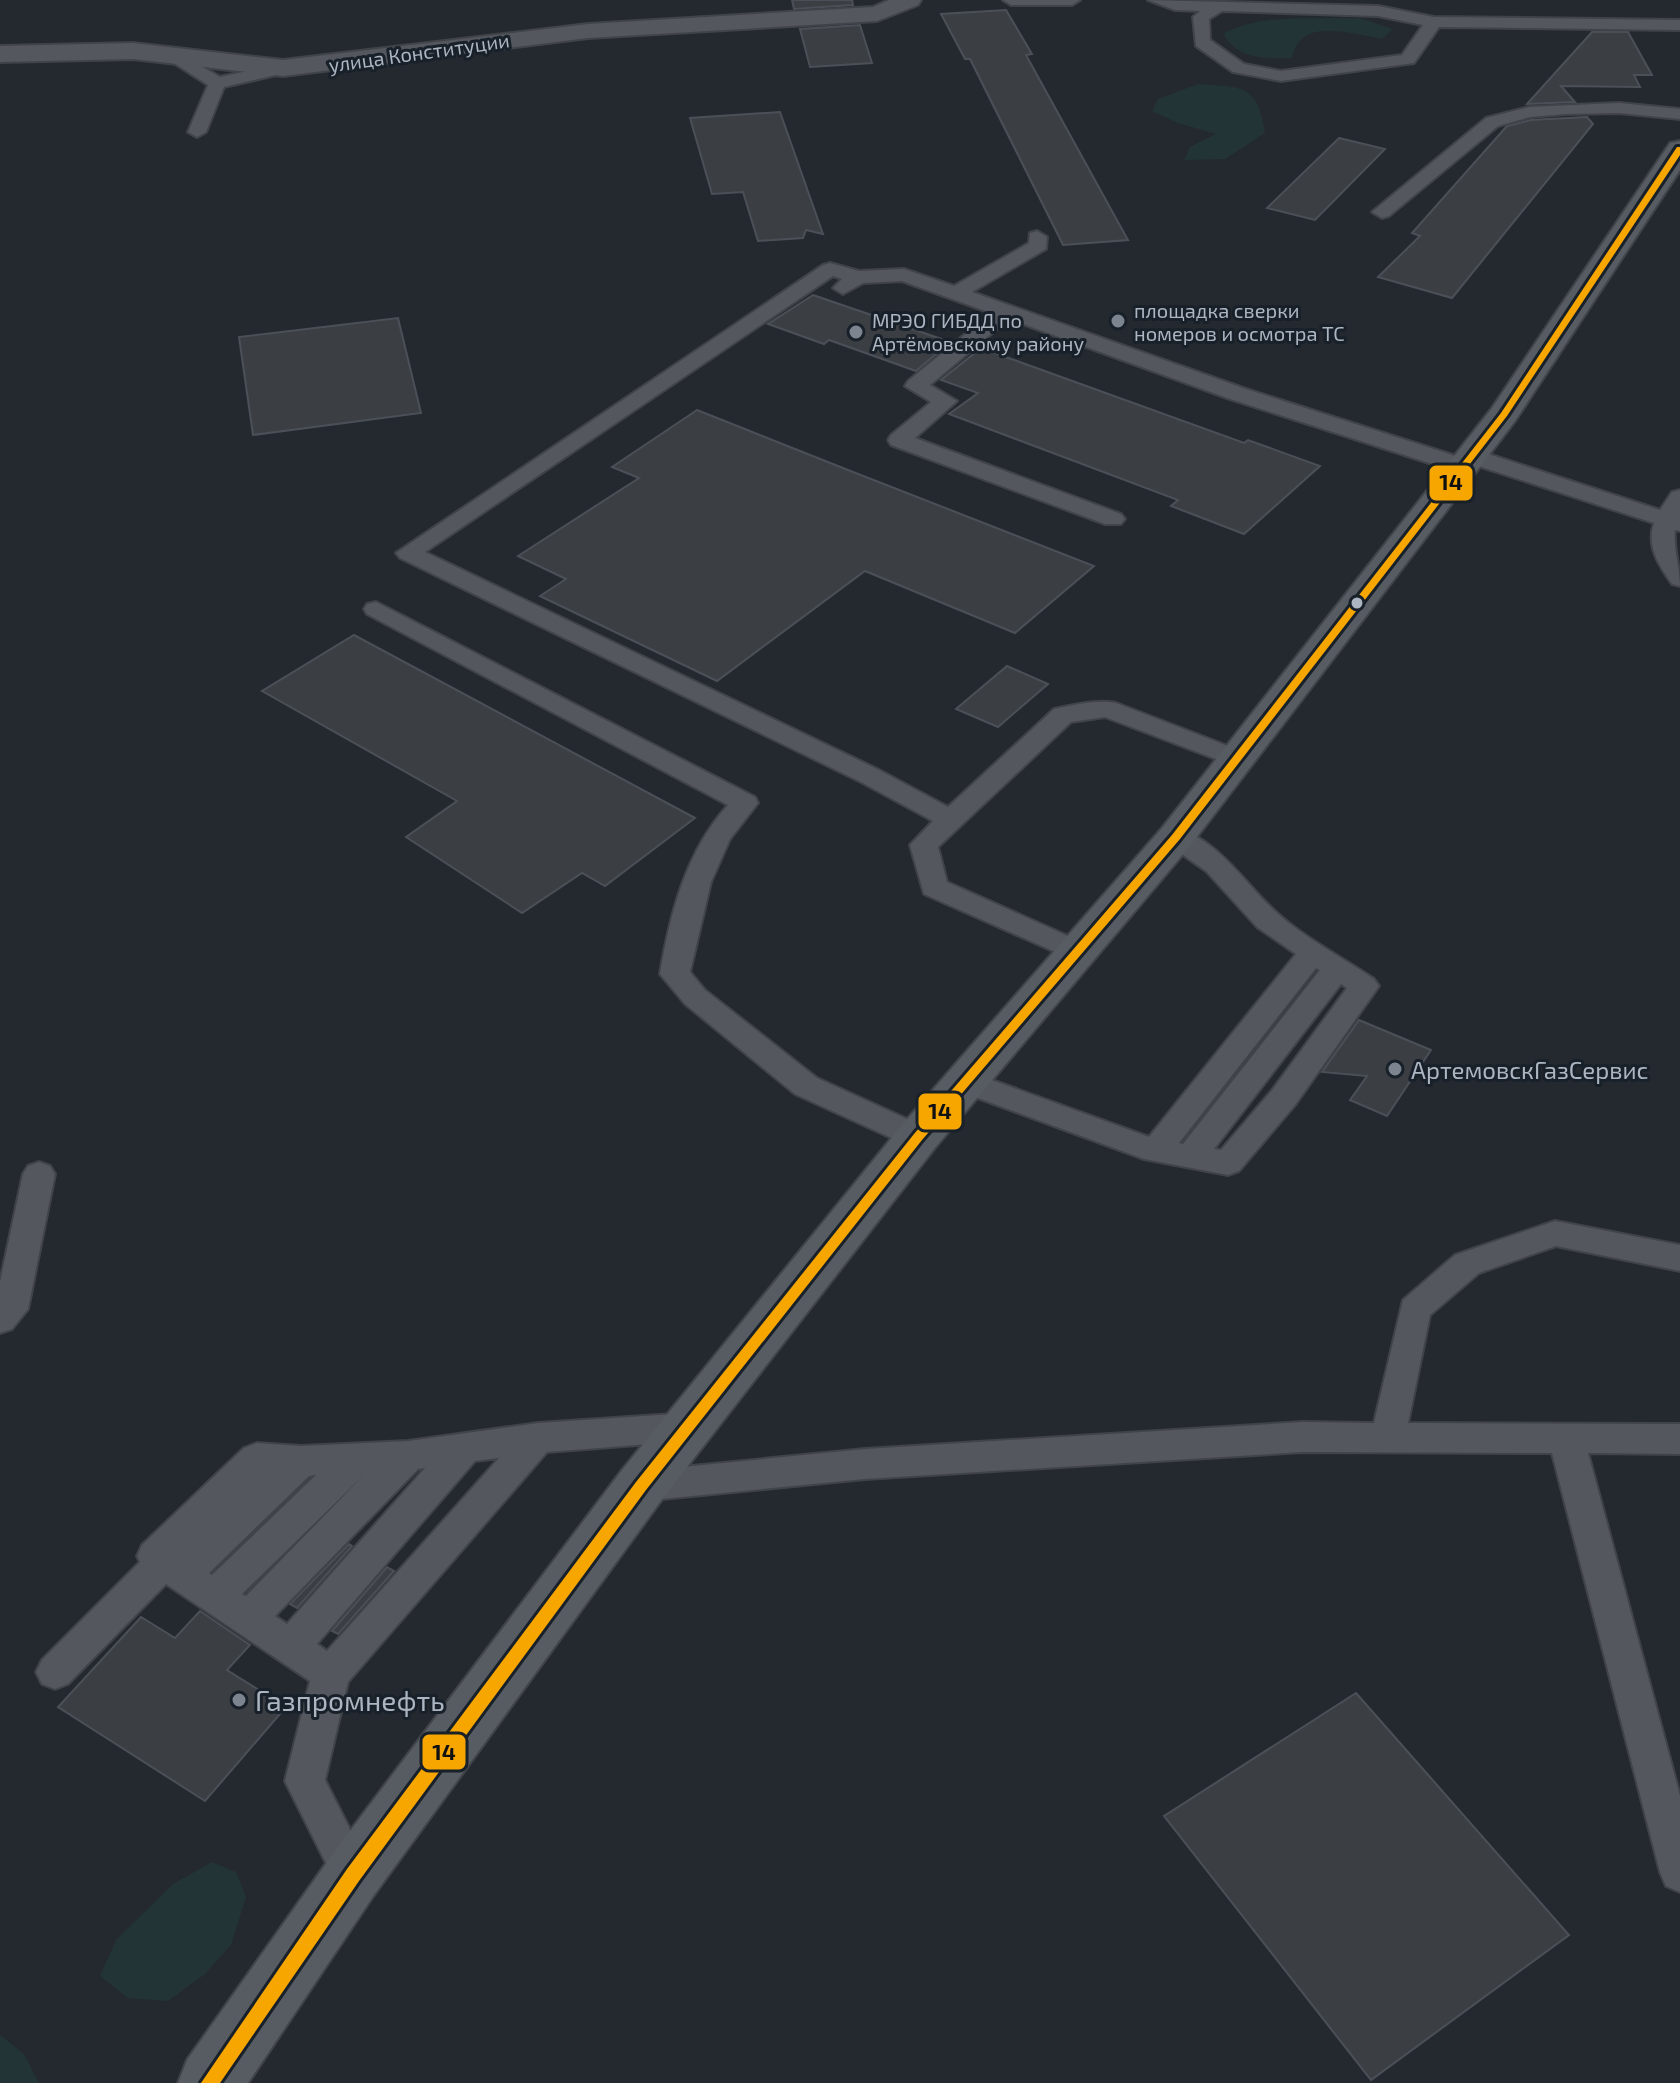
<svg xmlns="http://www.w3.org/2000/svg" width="1680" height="2083" font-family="'Exo 2',sans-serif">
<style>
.green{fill:#223435}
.building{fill:#3b3f44;stroke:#4b5058;stroke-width:2}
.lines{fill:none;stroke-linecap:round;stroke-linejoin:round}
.lane-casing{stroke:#404348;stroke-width:4}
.street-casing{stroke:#404348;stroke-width:4}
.secondary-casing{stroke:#404348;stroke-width:4}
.lane{fill:#54585e;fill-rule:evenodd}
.street{fill:#54585e;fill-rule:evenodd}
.secondary{fill:#575c63;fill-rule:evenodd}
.bus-1-casing{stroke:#182029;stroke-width:6}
.bus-1{fill:#f7a600;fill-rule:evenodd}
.poi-dot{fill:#7c858f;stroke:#182029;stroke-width:3}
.bus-dot{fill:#acb6c2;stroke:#182029;stroke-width:3}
.labels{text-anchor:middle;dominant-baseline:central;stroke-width:6;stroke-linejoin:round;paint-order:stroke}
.far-street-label{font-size:20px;fill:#acb6c2;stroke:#182029}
.far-poi-label{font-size:20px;fill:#acb6c2;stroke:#182029;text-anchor:start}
.poi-label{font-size:24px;fill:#acb6c2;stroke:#182029;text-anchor:start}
.near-poi-label{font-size:28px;fill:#acb6c2;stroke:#182029;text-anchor:start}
.line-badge{stroke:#182029;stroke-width:3}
.pale-badge-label{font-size:22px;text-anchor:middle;font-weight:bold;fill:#111}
</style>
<rect width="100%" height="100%" fill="#24292f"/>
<g class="green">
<path d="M1360,18L1393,29L1382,39C1351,34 1300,16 1292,58C1264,59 1238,59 1223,34C1261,12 1317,20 1360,18Z"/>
<path d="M1198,84C1242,87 1258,84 1265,133L1225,159L1184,160L1190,147L1216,134L1178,123L1152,111L1158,99Z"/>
<polygon points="212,1862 236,1872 246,1897 231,1945 205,1974 168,2001 128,1998 100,1976 116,1940 173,1884"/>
<polygon points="0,2035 24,2054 39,2083 0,2083"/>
</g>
<g class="building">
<polygon points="792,0 852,0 853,5 794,9"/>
<polygon points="1006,10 1032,54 1026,55 1128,240 1063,245 970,59 965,59 941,14"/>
<polygon points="860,25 872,63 810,67 800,29"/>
<polygon points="1592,32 1628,32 1652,75 1634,75 1640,87 1561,86 1575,102 1527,104"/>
<polygon points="780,112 823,234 806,230 803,238 758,241 743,192 712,194 690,118"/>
<polygon points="1587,117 1593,124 1452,298 1378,277 1420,236 1412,233 1507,126 1531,120"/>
<polygon points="1339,138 1385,149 1315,220 1267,208"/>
<polygon points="813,295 950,342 916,371 829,340 824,344 768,324"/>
<polygon points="398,318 421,413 253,435 239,337"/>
<polygon points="981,348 1244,443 1248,440 1320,466 1244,534 1171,506 1178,500 949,414 978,393 941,380"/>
<polygon points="697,410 848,470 1094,566 1015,633 865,571 717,681 540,596 566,579 518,556 639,478 612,467"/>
<polygon points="354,635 695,818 605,886 582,873 522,913 406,837 457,801 262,691"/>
<polygon points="1007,666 1048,684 998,727 956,709"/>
<polygon points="1359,1020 1431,1050 1387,1116 1350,1100 1367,1076 1322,1072"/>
<polygon points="349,1544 352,1546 297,1608 290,1604"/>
<polygon points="387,1567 394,1571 338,1634 332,1631"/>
<polygon points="200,1611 250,1645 227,1670 286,1707 205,1801 58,1707 141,1617 175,1638"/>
<polygon points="1356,1693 1569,1935 1371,2080 1164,1816"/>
</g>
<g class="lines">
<g class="lane-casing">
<g id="lane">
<polygon points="1003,0 1080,0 1072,5 1011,5"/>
<path d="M1148,0L1378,6L1434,17L1680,20V30L1439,27L1414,63L1281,81L1233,72L1196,46L1193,17L1200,11L1175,10ZM1222,11L1378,16L1423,25L1402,55L1281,71L1244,64L1210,40L1209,19Z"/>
<polygon points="180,54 220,77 283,63 292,68 289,72 224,87 206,132 197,137 188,132 208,85 174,63 174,55"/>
<polygon points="1619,103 1680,109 1680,119 1619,113 1566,114 1530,117 1498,126 1389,216 1382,218 1372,212 1486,118 1529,107"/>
<path d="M1037,231L1047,237L1046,249L972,292L1246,389L1462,458L1463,451H1479L1660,510L1672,492L1680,490V531L1675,530C1673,548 1680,567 1680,586L1672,584C1659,566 1646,546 1654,523L1472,464L1470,471H1454L1230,399L1009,319L930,385L957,401L915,438L1121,514L1125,519L1121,524H1105L891,445L888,440L891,435L931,402L905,386L908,381L991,313L902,281L863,283L843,294L833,288L842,279L833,276L425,552L879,770L948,807L1054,709C1072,705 1098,699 1116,703L1246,753L1250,759L1246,765L1237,767L1105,717L1071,722L938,847L947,882L1088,945L1092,952L1088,959L1078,962L924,894L910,845L933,821L861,782L400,558L396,553L823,265L830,263L859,271L904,269L954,286L1029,243L1030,233Z"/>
<path d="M376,602L755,797L758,803L730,839L711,882L690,972L705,990L817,1078L929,1129L934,1137L929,1145L918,1148L907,1145L795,1094L685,1004L660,974C670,914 686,851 728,805L367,614L364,609L367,604Z"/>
<path d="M1176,828C1219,840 1245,884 1276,912C1304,938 1342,957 1374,979L1379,986L1295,1105L1239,1171L1228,1175L1144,1159L956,1090L952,1082L956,1074L967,1071L1149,1137L1296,954L1257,927L1206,871L1166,843L1162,837L1166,831ZM1316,968L1320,970L1183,1144L1179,1143ZM1341,984L1347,988L1273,1089L1221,1150L1214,1149Z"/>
<polygon points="39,1162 50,1166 55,1174 28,1309 12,1329 0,1333 0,1282 23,1174 28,1166"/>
<polygon points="1555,1221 1680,1245 1680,1271 1556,1246 1479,1273 1430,1315 1408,1423 1680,1424 1680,1454 1588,1453 1680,1796 1680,1892 1666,1886 1660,1872 1552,1453 1303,1452 865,1479 641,1501 628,1497 623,1486 628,1475 641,1471 865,1449 1303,1422 1374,1423 1403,1300 1455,1255"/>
<path d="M689,1413L701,1417L706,1427L701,1437L689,1441L547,1452L348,1682L325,1780L373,1875L367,1889L353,1895L339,1889L285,1781L310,1681L166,1584L68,1684L55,1689L42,1684L36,1672L42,1660L140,1562L137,1556L142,1545L244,1448L257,1443L301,1446L408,1441L538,1423ZM499,1458L327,1651L317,1644L475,1461ZM425,1468L287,1624L275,1616L418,1469ZM365,1474L246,1596L242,1594ZM316,1475L212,1575L209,1573L309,1476Z"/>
</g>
</g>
<g class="street-casing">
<polygon id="street" points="889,0 921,0 918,5 877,21 588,38 283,76 133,59 0,62 0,46 133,43 283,60 588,24 873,7"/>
</g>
<g class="secondary-casing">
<polygon id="secondary" points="1680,141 1680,170 1515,421 1190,846 934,1149 660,1502 374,1895 248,2083 178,2083 187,2060 332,1855 622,1470 902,1125 1162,828 1492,408 1670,143"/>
</g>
<use href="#lane" class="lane"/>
<use href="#street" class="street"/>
<use href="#secondary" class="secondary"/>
<g class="bus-1-casing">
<polygon id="bus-1" points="1677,147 1680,147 1680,155 1507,416 1180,839 922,1140 646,1490 359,1881 220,2083 201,2083 347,1869 636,1482 914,1134 1172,835 1501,413"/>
</g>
<use href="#bus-1" class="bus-1"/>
</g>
<g class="poi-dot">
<circle cx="1118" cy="321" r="8"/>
<circle cx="856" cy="332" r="8"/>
<circle cx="1395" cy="1069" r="8"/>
<circle cx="239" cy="1700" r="8"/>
</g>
<circle class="bus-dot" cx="1357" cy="603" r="7"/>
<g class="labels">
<g class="far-street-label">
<text transform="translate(419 52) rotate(-8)">улица Конституции</text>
</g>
<g class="far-poi-label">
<text x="1134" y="310">площадка сверки<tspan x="1134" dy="23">номеров и осмотра ТС</tspan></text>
<text x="872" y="320">МРЭО ГИБДД по<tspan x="872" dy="23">Артёмовскому району</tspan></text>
</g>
<g class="poi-label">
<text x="1411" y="1069">АртемовскГазСервис</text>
</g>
<g class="near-poi-label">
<text x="255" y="1700">Газпромнефть</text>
</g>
</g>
<g class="line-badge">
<rect x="1428" y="464" width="46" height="38" rx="8" fill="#f7a600"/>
<rect x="917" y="1092" width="46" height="39" rx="8" fill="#f7a600"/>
<rect x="421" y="1733" width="46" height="38" rx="8" fill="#f7a600"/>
</g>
<g class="pale-badge-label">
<text x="1451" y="490">14</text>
<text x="940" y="1119">14</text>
<text x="444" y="1760">14</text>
</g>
</svg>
